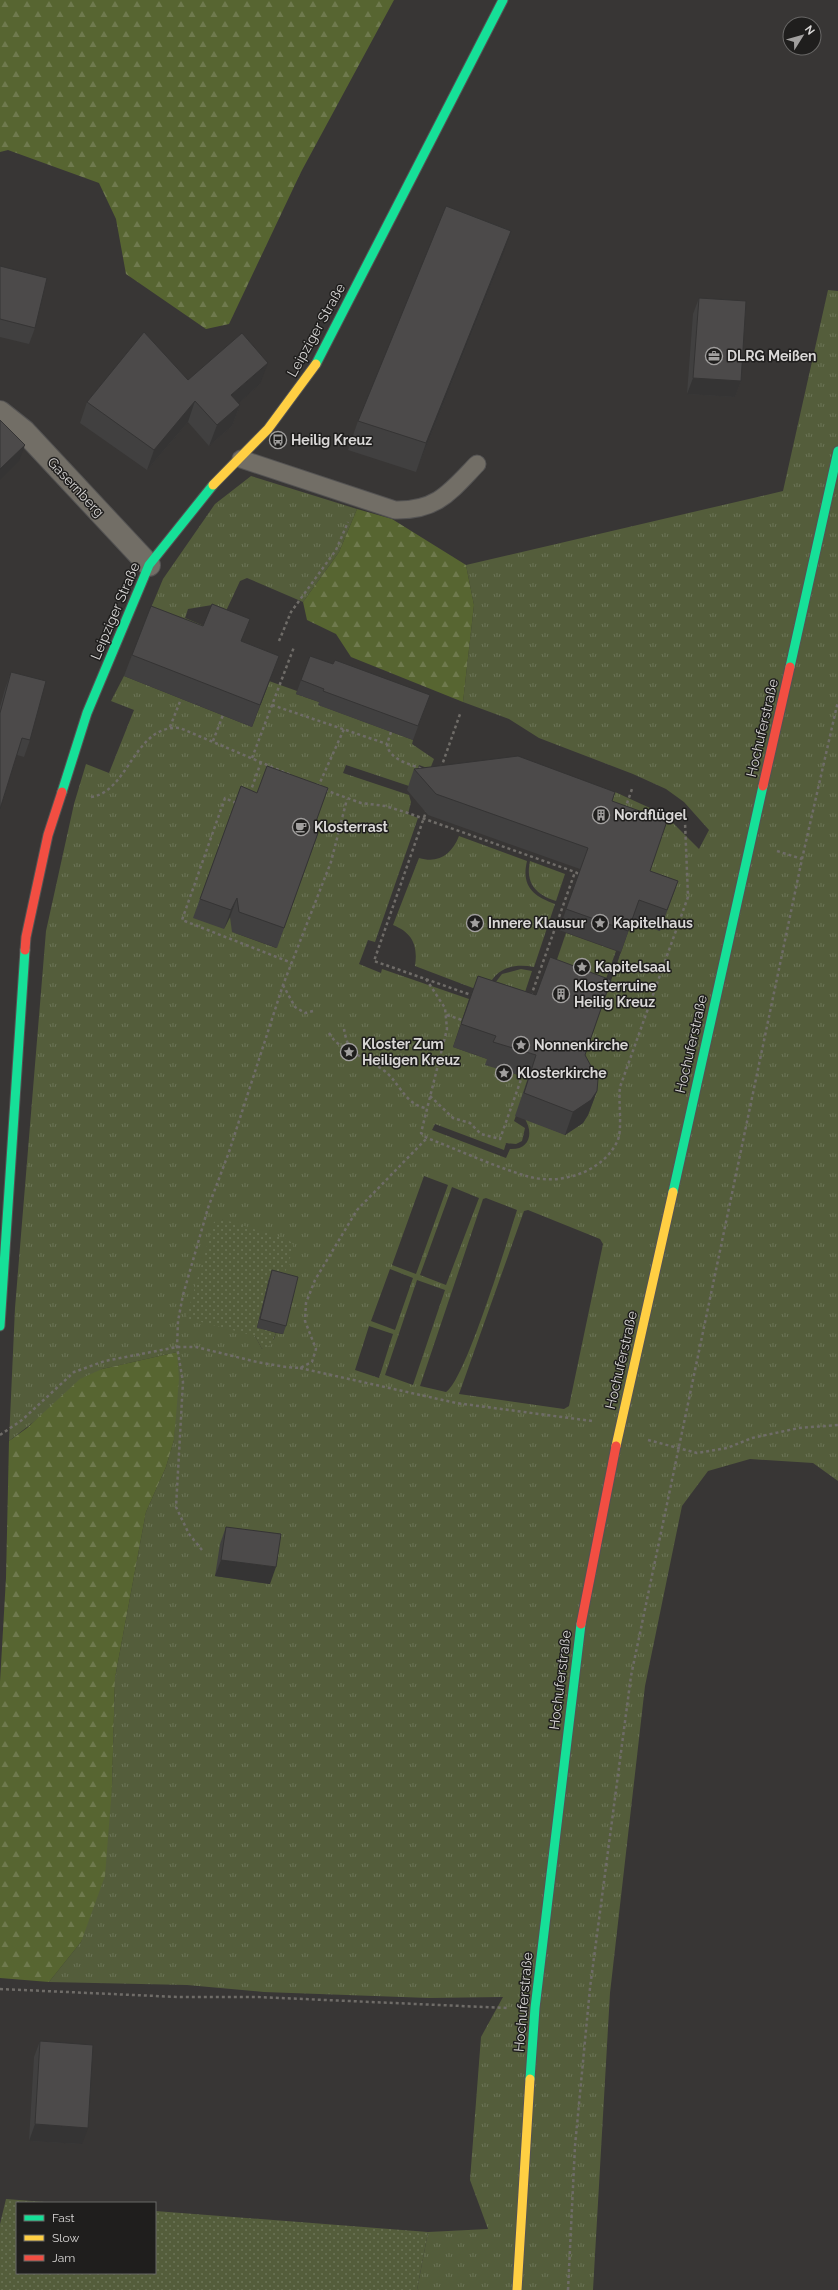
<svg xmlns="http://www.w3.org/2000/svg" width="838" height="2290" font-family="Raleway,sans-serif">
<style>
.grass{fill:url(#grass-tufts);fill-rule:evenodd}
.forest{fill:url(#forest-firs)}
.garden{fill:url(#garden-dots)}
.lines{fill:none;stroke-linecap:round;stroke-linejoin:round}
.lane-casing{stroke:#545353;stroke-width:19}
.street-casing{stroke:#545353;stroke-width:24}
.fast-casing{stroke:#545353;stroke-width:11}
.slow-casing{stroke:#545353;stroke-width:11}
.jam-casing{stroke:#545353;stroke-width:11}
.path{stroke:#6f6c68;stroke-width:2.5;stroke-dasharray:3 3;stroke-linecap:butt}
.lane{stroke:#726e66;stroke-width:17}
.street{stroke:#726e66;stroke-width:22}
.fast{stroke:#16e098;stroke-width:9}
.slow{stroke:#ffcf43;stroke-width:9}
.jam{stroke:#f24e42;stroke-width:9}
.wall{fill:#414040}
.shaded-wall{fill:#353434}
.building{fill:#4c4a4a;stroke:#353434}
.labels{text-anchor:middle;dominant-baseline:central;stroke-width:3;stroke-linejoin:round;paint-order:stroke}
.street-label{font-size:14px;fill:#d9d7d6;stroke:#1f1e1d}
.poi-label{font-size:14px;font-weight:bold;fill:#d9d7d6;stroke:#1f1e1d;text-anchor:start}
</style>
<defs>
<pattern id="grass-tufts" width="24" height="20" patternUnits="userSpaceOnUse"><rect width="24" height="20" fill="#545d3b"/><path d="M3 7l-1-3M5 7V3M7 7l1-3M15 17l-1-3M17 17v-4M19 17l1-3" fill="none" stroke="#6c7457"/></pattern>
<pattern id="forest-firs" width="22" height="20" patternUnits="userSpaceOnUse"><rect width="22" height="20" fill="#576531"/><path d="M5 1l3.5 6h-7zM16 11l3.5 6h-7z" fill="#6f7a4e"/></pattern>
<pattern id="garden-dots" width="8" height="8" patternUnits="userSpaceOnUse"><rect width="8" height="8" fill="#545d3b"/><path d="M2 2h.1M6 6h.1" fill="none" stroke="#6c7457" stroke-width="1.8" stroke-linecap="round"/></pattern>
</defs>
<rect width="100%" height="100%" fill="#383635"/>
<g class="grass">
<path d="M828,290L838,291V1481L813,1463L750,1459L708,1471L682,1506L645,1686L610,1993L593,2290H417L428,2232L488,2229L470,2180L481,2037L503,1997L429,1998L264,1992L187,1985L49,1982L81,1942L112,1787L115,1678L146,1512L166,1467L174,1440L177,1352L102,1369L9,1441L15,1308L46,931L74,804L86,764L109,773L134,710L111,701L124,676L252,727L269,681L297,691L296,694L319,702V705L413,740L412,744L434,759L430,769L419,765L412,787L346,765L343,773L409,795L411,802L408,814L418,818L375,942L368,940L359,964L381,973L382,969L469,999L453,1047L573,1089L519,1107L514,1121L525,1128L522,1141L516,1144L506,1143L504,1150L435,1124L432,1130L506,1158L510,1149C529,1150 534,1134 525,1119L566,1135L575,1083L632,921L660,931L607,813L615,792L650,808L672,822L699,849L709,830L684,802L666,789L633,774L539,738L509,719L463,702L474,605L466,565L783,491ZM311,852L276,948L235,933ZM424,1176L448,1185L416,1274L392,1265ZM452,1187L479,1198L446,1285L420,1275ZM486,1198L517,1210C508,1239 465,1381 446,1392L420,1386L483,1199ZM528,1210L600,1239L603,1244L569,1406L564,1409L459,1394L524,1211ZM222,1219L295,1285L283,1334L276,1333L274,1339L262,1349L255,1336ZM390,1269L413,1278L395,1330L371,1321ZM417,1280L445,1290L413,1385L385,1375ZM369,1326L393,1334L379,1378L355,1370Z"/>
<polygon points="251,476 357,509 339,552 303,602 247,578 240,581 226,611 212,605 188,609 185,618 204,626 195,647 143,627 163,579 215,504"/>
<path d="M459,836L527,861C521,886 533,896 555,904L534,967C511,963 493,969 486,993L415,966C418,946 413,933 393,925L419,858C439,864 452,854 459,836Z"/>
<path d="M530,861L565,874L556,901C536,895 525,883 530,861Z"/>
<polygon points="566,933 616,951 598,1001 549,983"/>
<polygon points="521,969 532,971 521,1004 492,987 502,974"/>
</g>
<g class="forest">
<polygon points="0,0 394,0 301,172 229,324 206,329 126,274 116,219 99,183 8,150 0,152"/>
<polygon points="357,509 392,519 466,565 474,605 463,702 351,657 336,634 307,620 303,602 339,552"/>
<polygon points="177,1352 179,1379 174,1440 166,1467 146,1512 115,1678 112,1787 105,1876 81,1942 49,1982 0,1978 0,1682 6,1578 9,1441 27,1428 80,1379 102,1369"/>
</g>
<g class="garden">
<polygon points="222,1219 289,1240 294,1246 282,1282 269,1279 257,1327 276,1333 271,1345 262,1349 255,1336 186,1318 214,1222"/>
<polygon points="6,2199 58,2203 17,2203 17,2273 155,2273 155,2211 428,2232 417,2290 0,2290 0,2224"/>
</g>
<g class="lines">
<g class="lane-casing">
<path id="lane" d="M241,459L395,510C437,511 450,492 477,464"/>
</g>
<g class="street-casing">
<polyline id="street" points="0,412 24,431 149,565"/>
</g>
<g class="fast-casing">
<g id="fast">
<polyline points="316,364 503,0"/>
<polyline points="790,667 838,451"/>
<polyline points="62,792 87,713 149,565 213,485"/>
<polyline points="673,1192 763,786"/>
<polyline points="0,1326 25,950"/>
<polyline points="530,2079 535,2008 581,1624"/>
</g>
</g>
<g class="slow-casing">
<g id="slow">
<polyline points="213,485 268,429 316,364"/>
<polyline points="616,1446 673,1192"/>
<polyline points="517,2290 530,2079"/>
</g>
</g>
<g class="jam-casing">
<g id="jam">
<polyline points="763,786 790,667"/>
<polyline points="25,950 26,937 48,835 62,792"/>
<polyline points="581,1624 616,1446"/>
</g>
</g>
<g class="path">
<polyline points="279,641 291,612 336,550 348,522"/>
<polyline points="272,705 387,744"/>
<polyline points="170,727 181,699"/>
<path d="M391,732L387,744C389,760 410,764 422,769"/>
<polyline points="213,741 223,715"/>
<polyline points="252,758 294,647"/>
<polyline points="441,768 460,714"/>
<polyline points="318,787 344,729"/>
<polyline points="325,790 361,803 385,806 405,812 575,872"/>
<polyline points="250,793 261,762"/>
<path d="M91,797C129,792 134,724 180,728L291,775"/>
<polyline points="236,803 225,798 182,920 292,963"/>
<polyline points="427,809 374,961 474,996"/>
<polyline points="625,809 632,789"/>
<polyline points="777,851 802,859"/>
<path d="M426,979L445,1008L447,1029L421,1133L427,1138C461,1151 495,1167 530,1177C562,1185 602,1172 617,1142C623,1131 618,1101 620,1087L688,897L685,822"/>
<polyline points="283,985 295,1007 305,1013 313,1011"/>
<polyline points="531,996 575,872 579,874"/>
<polyline points="447,1015 462,1020"/>
<path d="M344,1029C345,1035 347,1044 351,1049C361,1060 377,1064 387,1073C401,1086 405,1103 425,1108"/>
<path d="M329,1033C334,1041 340,1047 349,1048"/>
<polyline points="430,1096 453,1118 470,1123 481,1134 500,1139 523,1074"/>
<polyline points="300,1368 456,1403 592,1421"/>
<polyline points="0,1435 22,1420 74,1372 105,1361 177,1347 196,1347 257,1362 286,1367 300,1368 312,1362 316,1349 305,1321 306,1303 315,1280 357,1210 427,1138"/>
<polyline points="648,1440 697,1453 727,1448 752,1438 799,1428 838,1425"/>
<polyline points="202,1550 189,1534 176,1507 183,1382 177,1347 178,1321 183,1295 208,1208 229,1152 283,985 331,862 347,799"/>
<polyline points="0,1989 178,1997 258,1997 507,2008"/>
<polyline points="568,2290 575,2146 590,1988 631,1676 802,859 838,701"/>
</g>
<use href="#lane" class="lane"/>
<use href="#street" class="street"/>
<use href="#fast" class="fast"/>
<use href="#slow" class="slow"/>
<use href="#jam" class="jam"/>
</g>
<g class="wall">
<polygon points="501,260 416,472 348,450 358,421"/>
<polygon points="0,266 35,328 29,344 0,337"/>
<polygon points="699,298 741,381 735,397 687,394 693,314"/>
<polygon points="188,380 260,384 238,403 240,405 232,426 209,446 188,422 147,470 80,423 87,402"/>
<polygon points="242,641 279,656 252,727 124,676 132,655"/>
<polygon points="310,656 333,664 430,695 413,740 318,705 319,702 296,694"/>
<polygon points="11,672 30,740 24,757 17,755 0,809 0,707 5,689"/>
<polygon points="414,769 612,801 650,871 678,881 660,931 632,921 621,952 559,930 580,869 428,815 407,790"/>
<polygon points="241,786 313,830 318,833 277,948 232,932 230,917 224,929 193,918"/>
<polygon points="550,957 585,1055 597,1091 588,1115 583,1123 565,1135 515,1116 528,1078 485,1065 487,1059 453,1047 478,976 536,995"/>
<polygon points="272,1270 286,1326 283,1334 257,1328 269,1279"/>
<polygon points="226,1527 270,1584 215,1576 220,1544"/>
<polygon points="40,2041 82,2144 29,2141 34,2057"/>
</g>
<g class="shaded-wall">
<polygon points="511,231 501,260 416,472 426,443"/>
<polygon points="268,363 260,384 224,416 231,395"/>
<polygon points="693,378 741,381 735,397 687,394"/>
<polygon points="195,401 188,422 147,470 154,450"/>
<polygon points="240,405 232,426 209,446 217,425"/>
<polygon points="25,445 19,461 0,480 0,469"/>
<polygon points="279,656 271,677 252,727 260,705"/>
<polygon points="237,898 230,917 224,929 231,910"/>
<polygon points="597,1091 588,1115 583,1123 565,1135 573,1112"/>
<polygon points="221,1560 276,1567 270,1584 215,1576"/>
<polygon points="35,2124 88,2128 82,2144 29,2141"/>
</g>
<g class="building">
<polygon points="446,206 511,231 426,443 358,421"/>
<polygon points="0,266 47,278 35,328 0,319"/>
<polygon points="699,298 746,301 741,381 693,378"/>
<polygon points="144,332 188,380 242,333 268,363 231,395 240,405 217,425 195,401 154,450 87,402"/>
<polygon points="0,420 25,445 0,469"/>
<polygon points="212,604 250,619 241,641 279,656 260,705 132,655 151,606 203,626"/>
<polygon points="310,656 333,664 335,660 430,695 418,726 323,691 324,689 301,680"/>
<polygon points="11,672 46,681 30,740 22,738 0,809 0,713"/>
<polygon points="518,756 615,792 612,801 667,821 650,871 678,881 667,910 639,900 628,931 566,909 588,848 436,794 414,769"/>
<polygon points="267,766 328,788 313,830 318,833 284,928 239,912 237,898 231,910 200,899 241,786 257,793"/>
<polygon points="550,957 611,980 585,1055 598,1079 597,1091 591,1100 573,1112 524,1093 536,1055 493,1042 496,1036 461,1024 478,976 536,995"/>
<polygon points="272,1270 298,1277 286,1326 260,1319"/>
<polygon points="226,1527 281,1534 276,1567 221,1560"/>
<polygon points="40,2041 93,2045 88,2128 35,2124"/>
</g>
<defs>
<g id="office-ring" transform="scale(0.9)"><circle r="9.5" fill="#1f1e1d" stroke="#a19f9e" stroke-width="1.5"/><path d="M-6-3h4V-5.5h4V-3h4V5H-6ZM-1-4.5V-3h2v-1.5ZM-6 0V1H6V0Z" fill="#a19f9e"/></g>
<g id="bus-ring" transform="scale(0.9)"><circle r="9.5" fill="#1f1e1d" stroke="#a19f9e" stroke-width="1.5"/><path d="M-5-6H5V4H4V6H2V4H-2V6H-4V4H-5ZM-3.5-4V0h7V-4ZM-3.5 1.2v1.5H-2V1.2ZM2 1.2v1.5H3.5V1.2Z" fill="#a19f9e"/></g>
<g id="building-ring" transform="scale(0.9)"><circle r="9.5" fill="#1f1e1d" stroke="#a19f9e" stroke-width="1.5"/><path d="M-4-6H4V6H1V3H-1V6H-4ZM-2.5-4.3h1.7v1.8h-1.7ZM.8-4.3h1.7v1.8H.8ZM-2.5-1h1.7V.8h-1.7ZM.8-1h1.7V.8H.8Z" fill="#a19f9e"/></g>
<g id="cafe-ring" transform="scale(0.9)"><circle r="9.5" fill="#1f1e1d" stroke="#a19f9e" stroke-width="1.5"/><path d="M-5.5-4.5H6V0H3Q3 3.5 0 3.5H-2.5Q-5.5 3.5-5.5 0ZM3-3.2v2h1.7v-2ZM-6 4.5H4V6H-6Z" fill="#a19f9e"/></g>
<g id="sight-ring" transform="scale(0.9)"><circle r="9.5" fill="#1f1e1d" stroke="#a19f9e" stroke-width="1.5"/><path d="M0-6L1.8-2.2L6-1.7L2.9 1.2L3.7 5.4L0 3.3L-3.7 5.4L-2.9 1.2L-6-1.7L-1.8-2.2Z" fill="#a19f9e"/></g>
</defs>
<g fill-rule="evenodd">
<use href="#office-ring" x="714" y="356"/>
<use href="#bus-ring" x="278" y="440"/>
<use href="#building-ring" x="601" y="815"/>
<use href="#cafe-ring" x="301" y="827"/>
<use href="#sight-ring" x="475" y="923"/>
<use href="#sight-ring" x="600" y="923"/>
<use href="#sight-ring" x="582" y="967"/>
<use href="#building-ring" x="561" y="994"/>
<use href="#sight-ring" x="521" y="1045"/>
<use href="#sight-ring" x="349" y="1052"/>
<use href="#sight-ring" x="504" y="1073"/>
</g>
<g class="labels">
<g class="street-label">
<text transform="translate(316 330) rotate(-61)">Leipziger Straße</text>
<text transform="translate(76 487) rotate(47)">Gasernberg</text>
<text transform="translate(115 611) rotate(-67)">Leipziger Straße</text>
<text transform="translate(762 728) rotate(-77)">Hochuferstraße</text>
<text transform="translate(691 1044) rotate(-77)">Hochuferstraße</text>
<text transform="translate(621 1360) rotate(-77)">Hochuferstraße</text>
<text transform="translate(560 1680) rotate(-83)">Hochuferstraße</text>
<text transform="translate(523 2002) rotate(-85)">Hochuferstraße</text>
</g>
<g class="poi-label">
<text x="727" y="356">DLRG Meißen</text>
<text x="291" y="440">Heilig Kreuz</text>
<text x="614" y="815">Nordflügel</text>
<text x="314" y="827">Klosterrast</text>
<text x="488" y="923">Innere Klausur</text>
<text x="613" y="923">Kapitelhaus</text>
<text x="595" y="967">Kapitelsaal</text>
<text x="574" y="986">Klosterruine<tspan x="574" dy="16">Heilig Kreuz</tspan></text>
<text x="362" y="1044">Kloster Zum<tspan x="362" dy="16">Heiligen Kreuz</tspan></text>
<text x="534" y="1045">Nonnenkirche</text>
<text x="517" y="1073">Klosterkirche</text>
</g>
</g>
<rect x="16" y="2202" width="140" height="72" fill="#1f1e1d" stroke="#696867"/>
<rect x="24" y="2215" width="20" height="6" fill="#16e098" stroke="#696867"/>
<text x="52" y="2222" font-size="12" fill="#d9d7d6">Fast</text>
<rect x="24" y="2235" width="20" height="6" fill="#ffcf43" stroke="#696867"/>
<text x="52" y="2242" font-size="12" fill="#d9d7d6">Slow</text>
<rect x="24" y="2255" width="20" height="6" fill="#f24e42" stroke="#696867"/>
<text x="52" y="2262" font-size="12" fill="#d9d7d6">Jam</text>
<g transform="translate(802 36) rotate(53)"><circle r="19" fill="#1f1e1d" stroke="#696867"/>
<path d="M0-3L7 15L0 10L-7 15Z" fill="#a19f9e"/>
<text y="-6" font-size="11" font-weight="bold" text-anchor="middle" fill="#d9d7d6">N</text>
</g>
</svg>
